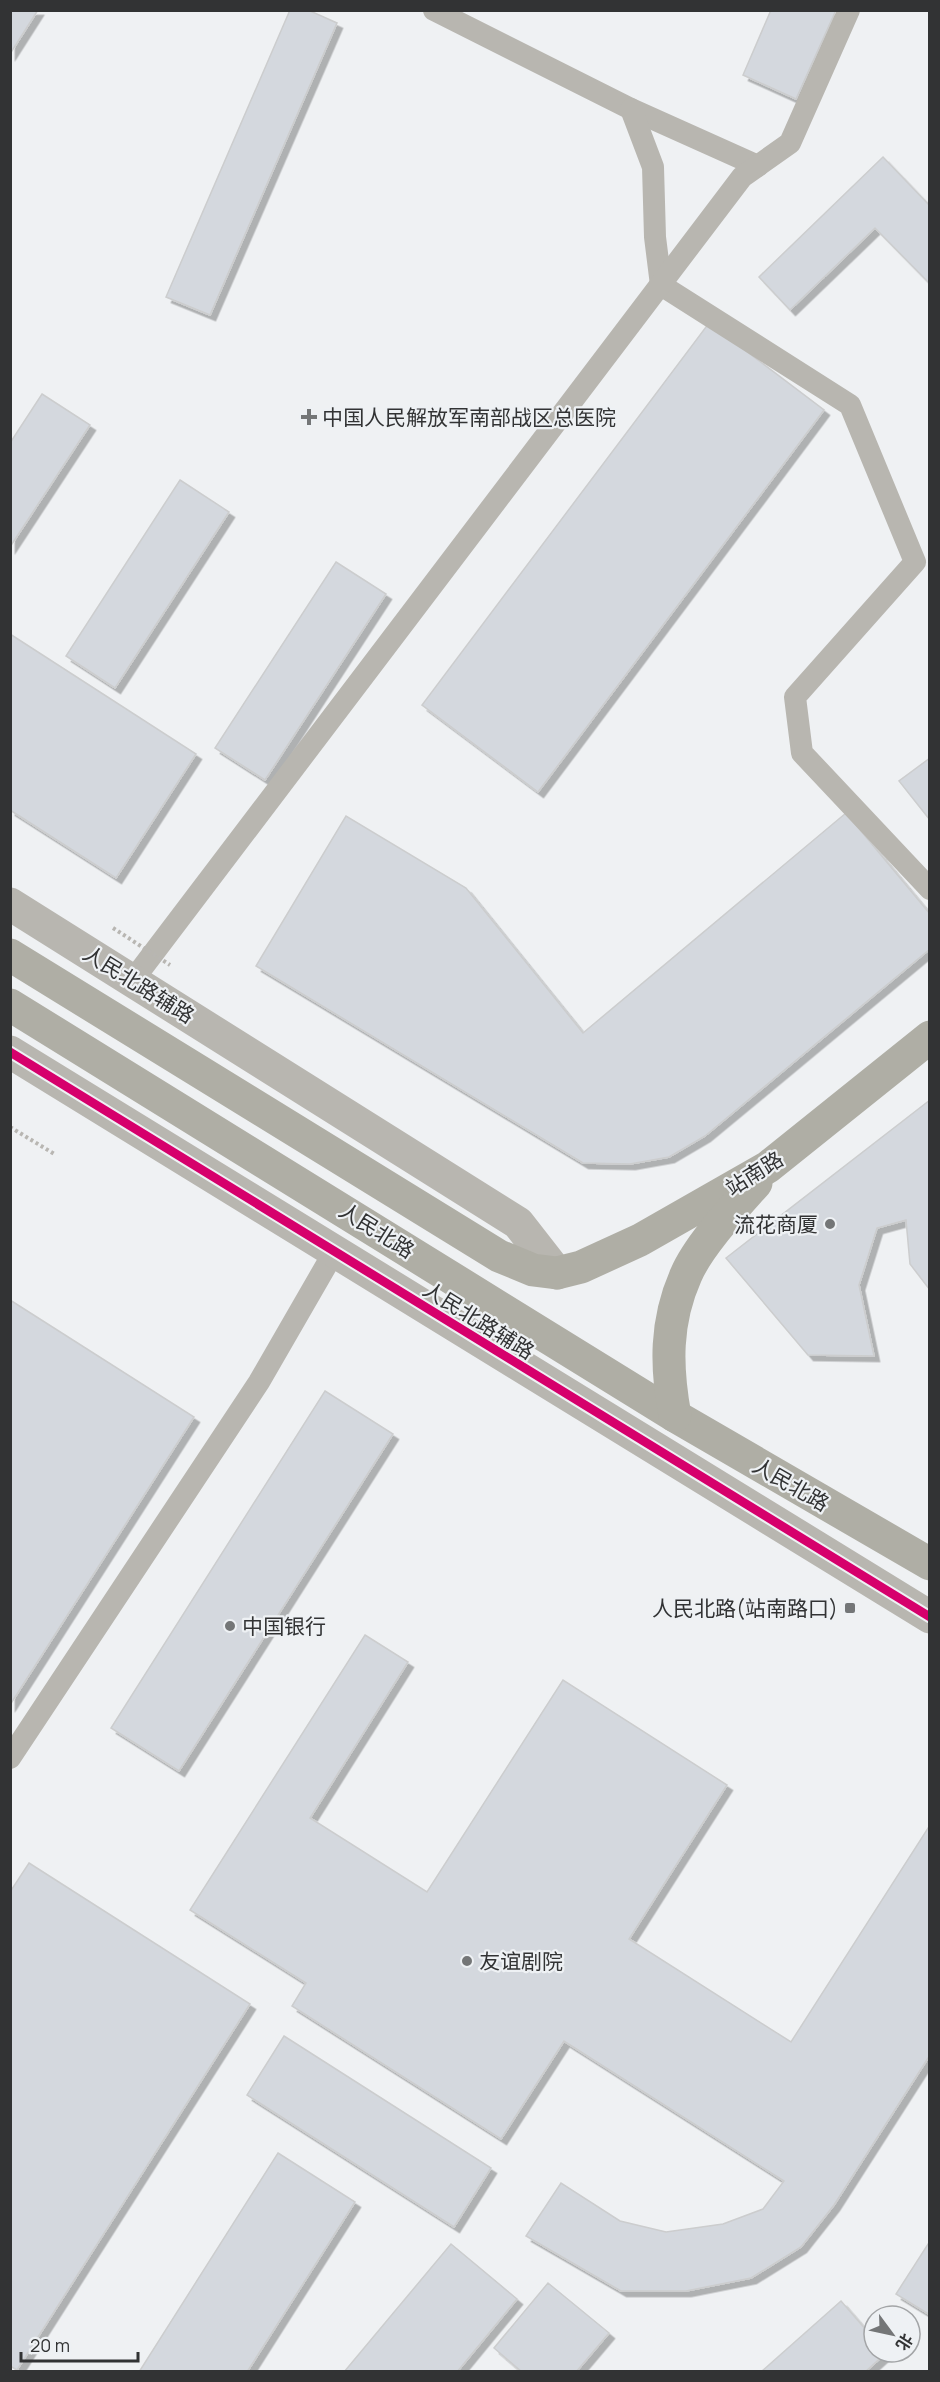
<svg xmlns="http://www.w3.org/2000/svg" width="940" height="2382" font-family="Manrope,'Noto Sans SC',sans-serif">
<style>
.building{fill:#d4d8de;stroke:#cccdce;stroke-width:1.5;filter:url(#shadow)}
.lines{fill:none;stroke-linecap:round;stroke-linejoin:round}
.path{stroke:#b8b6b2;stroke-width:4;stroke-dasharray:3 3;stroke-linecap:butt}
.lane{stroke:#b8b6b0;stroke-width:22}
.street{stroke:#b8b6b0;stroke-width:33}
.primary{stroke:#afaea5;stroke-width:33}
.path-bridge{stroke:#b8b6b2;stroke-width:4;stroke-dasharray:3 3;stroke-linecap:butt}
.cycleway-casing{stroke:#eef1f4;stroke-width:13}
.cycleway{stroke:#d6006c;stroke-width:9}
.poi-dot{fill:#747677;stroke:#eef1f4;stroke-width:2}
.labels{text-anchor:middle;dominant-baseline:central;stroke-width:4.5;stroke-linejoin:round;paint-order:stroke}
.poi-label{font-size:21px;fill:#323334;stroke:#eef1f4;text-anchor:start}
.street-label{font-size:21px;fill:#323334;stroke:#eef1f4}
</style>
<defs>
<filter id="shadow"><feDropShadow dx="5.5" dy="5.5" stdDeviation="0" flood-color="#0004"/></filter>
</defs>
<rect width="100%" height="100%" fill="#eff1f3"/>
<g class="building">
<polygon points="10,10 38,10 10,54"/>
<polygon points="290,10 308,10 337,23 210,315 166,297"/>
<polygon points="771,10 836,10 796,99 743,75"/>
<polygon points="883,157 930,206 930,284 875,228 790,310 759,277"/>
<polygon points="709,323 824,410 538,792 422,705"/>
<polygon points="42,394 90,425 10,547 10,443"/>
<polygon points="180,480 229,512 115,688 66,656"/>
<polygon points="336,562 386,594 265,780 215,748"/>
<polygon points="10,634 196,754 116,878 10,810"/>
<polygon points="930,758 930,820 899,781"/>
<polygon points="846,813 930,914 930,949 705,1136 669,1157 630,1164 583,1163 256,966 346,816 466,888 583,1033"/>
<polygon points="930,1100 930,1290 910,1264 906,1220 877,1228 859,1285 874,1356 808,1355 726,1258"/>
<polygon points="10,1300 194,1417 10,1705"/>
<polygon points="325,1391 393,1434 179,1771 111,1728"/>
<polygon points="365,1635 408,1662 310,1818 427,1892 563,1680 727,1785 629,1939 791,2042 930,1825 930,2055 834,2205 801,2247 751,2278 686,2291 621,2291 526,2236 561,2183 620,2221 666,2232 723,2224 763,2209 784,2181 564,2041 501,2139 292,2006 306,1983 190,1910"/>
<polygon points="29,1863 250,2004 17,2370 10,2366 10,1892"/>
<polygon points="284,2036 491,2168 454,2227 247,2095"/>
<polygon points="278,2153 355,2202 247,2372 139,2372"/>
<polygon points="930,2241 930,2315 896,2294"/>
<polygon points="451,2244 517,2299 457,2372 344,2372"/>
<polygon points="548,2283 609,2333 576,2372 522,2372 494,2348"/>
<polygon points="841,2301 874,2339 874,2352 886,2353 865,2372 761,2372"/>
</g>
<g class="lines">
<polyline class="path" points="10,1127 56,1155"/>
<g class="lane">
<polyline points="434,10 631,109 758,166"/>
<polyline points="631,109 653,167 655,237 661,285 850,405 915,562 795,697 802,753 930,889"/>
<polyline points="133,980 742,177 790,143 849,10"/>
<polyline points="10,1758 259,1382 334,1252"/>
</g>
<g class="street">
<polyline points="10,904 518,1223 557,1273"/>
<polyline points="10,1052 930,1617"/>
</g>
<g class="primary">
<polyline points="10,955 499,1256 533,1270 557,1273 581,1267 640,1240 768,1167 930,1037"/>
<polyline points="10,1005 675,1416 930,1564"/>
<path d="M675,1416C666,1367 665,1322 686,1275C699,1245 734,1208 756,1183"/>
</g>
<polyline class="path-bridge" points="113,928 170,965"/>
<g class="cycleway-casing">
<polyline id="cycleway" points="10,1052 930,1617"/>
</g>
<use href="#cycleway" class="cycleway"/>
</g>
<g class="poi-dot">
<path d="M306 408h6v6h6v6h-6v6h-6v-6h-6v-6h6z"/>
<circle cx="830" cy="1224" r="6"/>
<rect x="844" y="1602" width="12" height="12" rx="3"/>
<circle cx="230" cy="1626" r="6"/>
<circle cx="467" cy="1961" r="6"/>
</g>
<g class="labels">
<g class="poi-label">
<text x="322" y="417">中国人民解放军南部战区总医院</text>
<text x="818" y="1224" text-anchor="end">流花商厦</text>
<text x="838" y="1608" text-anchor="end">人民北路(站南路口)</text>
<text x="242" y="1626">中国银行</text>
<text x="479" y="1961">友谊剧院</text>
</g>
<g class="street-label">
<text transform="translate(139 984) rotate(32)">人民北路辅路</text>
<text transform="translate(754 1173) rotate(-32)">站南路</text>
<text transform="translate(377 1230) rotate(32)">人民北路</text>
<text transform="translate(479 1320) rotate(32)">人民北路辅路</text>
<text transform="translate(791 1484) rotate(30)">人民北路</text>
</g>
</g>
<rect width="940" height="2382" fill="none" stroke="#323334" stroke-width="24"/>
<g transform="translate(892 2334) rotate(123)"><circle r="28" fill="#eef1f4" stroke="#a3a5a7" stroke-width="1.5"/>
<path d="M0-4.5L10 22L0 15L-10 22Z" fill="#747677"/>
<text y="-9" font-size="16" font-weight="bold" text-anchor="middle" fill="#323334">北</text>
</g>
<path d="M21 2352v9h117v-9" fill="none" stroke="#323334" stroke-width="3"/>
<text x="30" y="2352" font-size="18" fill="#323334" stroke="#eef1f4" stroke-width="4.5" paint-order="stroke">20 m</text>
</svg>
